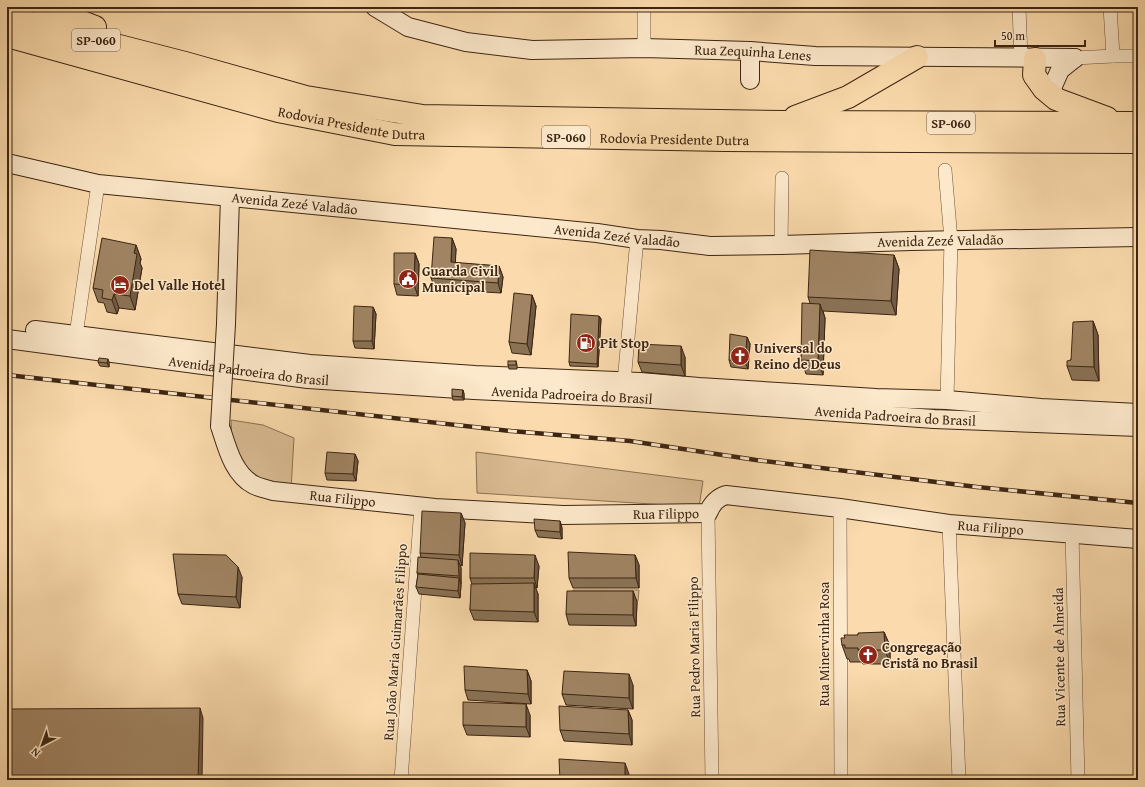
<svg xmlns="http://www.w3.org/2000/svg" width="1145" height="787" font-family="'Gentium Book Plus',serif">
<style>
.green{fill:#dbbc93;stroke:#8c7052}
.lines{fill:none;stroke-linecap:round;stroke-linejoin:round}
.street-casing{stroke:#6c5239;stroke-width:14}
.secondary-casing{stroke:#3d2512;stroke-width:20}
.highway-casing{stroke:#3d2512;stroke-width:24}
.street{stroke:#fce8ca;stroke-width:13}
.secondary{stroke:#fce8ca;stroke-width:18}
.highway{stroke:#fbdbad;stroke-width:22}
.rail-casing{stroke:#3d2512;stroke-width:4.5}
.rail{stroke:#fce8ca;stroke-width:3;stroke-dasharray:9;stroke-linecap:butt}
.secondary-bridge-casing{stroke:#3d2512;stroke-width:20;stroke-linecap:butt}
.secondary-bridge{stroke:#fce8ca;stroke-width:18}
.wall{fill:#8a7255;stroke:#3d2512}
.shaded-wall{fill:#705c45;stroke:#3d2512}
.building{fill:#a08463;stroke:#3d2512}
.labels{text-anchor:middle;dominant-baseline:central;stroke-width:3;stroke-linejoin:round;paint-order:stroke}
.shield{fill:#fce8ca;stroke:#766049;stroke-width:1}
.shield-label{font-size:13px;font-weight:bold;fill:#3d2512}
.street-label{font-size:14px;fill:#3d2512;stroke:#fce8ca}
.poi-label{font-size:14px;font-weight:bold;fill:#3d2512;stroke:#fce8ca;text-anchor:start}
</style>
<rect width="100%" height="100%" fill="#fbdbad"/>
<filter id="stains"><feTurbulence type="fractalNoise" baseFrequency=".005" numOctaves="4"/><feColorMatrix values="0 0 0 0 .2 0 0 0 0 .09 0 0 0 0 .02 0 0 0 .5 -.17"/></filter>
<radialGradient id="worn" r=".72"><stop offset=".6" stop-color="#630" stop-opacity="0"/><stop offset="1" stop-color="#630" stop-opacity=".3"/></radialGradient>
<g class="green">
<polygon points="231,420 263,425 294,438 291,490 254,481 233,458"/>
<polygon points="476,452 703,481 699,507 477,493"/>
<polygon points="573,590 639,590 638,601 574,600"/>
</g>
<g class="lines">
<g class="street-casing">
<g id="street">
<polyline points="644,7 644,48"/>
<polyline points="1019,7 1021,59"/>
<polyline points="1110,7 1113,56"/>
<polyline points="1075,58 1113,56 1138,56"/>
<polyline points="945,170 951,240 947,400"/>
<polyline points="781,245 782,178"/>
<polyline points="76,335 98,184"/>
<polyline points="624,382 637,239"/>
<polyline points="840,508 841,780"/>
<polyline points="708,513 712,780"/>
<polyline points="949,524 959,780"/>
<polyline points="1072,533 1078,780"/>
<polyline points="401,780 421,507"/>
</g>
</g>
<g class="secondary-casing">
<g id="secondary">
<path id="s1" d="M375,7L408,27L466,42L532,50L644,48L750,51L815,56L1075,58"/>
<polyline points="750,51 750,80"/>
<polyline points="1056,99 1052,88 1060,70 1075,58"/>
<path id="s2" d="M7,163L98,184L597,233L637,239L661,240L710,246L781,245L911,241L1138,237"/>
<polyline points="226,324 230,197"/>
<polyline points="35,330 310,364 475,375 640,382 699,387 876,398 947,400 1041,408 1138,413"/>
<path id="s3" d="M7,339L308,379L474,390L639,398L934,419L1138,427"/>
<path id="s4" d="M220,426C227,447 233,474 254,485C260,488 267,489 273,491L435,508L563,515L708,513C712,503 717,498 726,495L840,508L949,524L1138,539"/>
</g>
</g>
<g class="highway-casing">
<g id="highway">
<polyline points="43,7 95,27"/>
<polyline points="7,17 185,63 306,97 423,116 782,122 1138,123"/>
<path id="s5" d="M7,36L278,111L395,134L725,140L1138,142"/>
<polyline points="1035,59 1034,75 1044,89 1056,99 1107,118"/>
<polyline points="795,117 848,97 917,57"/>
</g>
</g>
<use href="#street" class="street"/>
<use href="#secondary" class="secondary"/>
<use href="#highway" class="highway"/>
<g class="rail-casing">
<polyline id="rail" points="7,375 511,431 630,441 756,460 977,487 1138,503"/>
</g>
<use href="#rail" class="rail"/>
<g class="secondary-bridge-casing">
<polyline id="secondary-bridge" points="220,426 226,324"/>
</g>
<use href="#secondary-bridge" class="secondary-bridge"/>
</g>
<g class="wall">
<polygon points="452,238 456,249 455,263 499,266 503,277 501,293 435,289 431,278"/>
<polygon points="136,245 141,259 140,263 142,268 135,310 119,308 117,314 107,312 104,303 98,302 93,288"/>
<polygon points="415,253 419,264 418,296 397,295 394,284"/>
<polygon points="894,255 899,269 896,315 823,311 825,318 823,375 806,374 801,360 810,303 808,297"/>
<polygon points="532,295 536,306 531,355 512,353 509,342"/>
<polygon points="373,307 376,314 374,349 355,348 353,341"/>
<polygon points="599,316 601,319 598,367 570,366 569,362"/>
<polygon points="1093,321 1098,335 1099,381 1072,380 1067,366"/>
<polygon points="747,337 750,344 748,369 731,367 729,360"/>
<polygon points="685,357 685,376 642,372 638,362"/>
<polygon points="516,361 517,365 517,369 509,369 508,365"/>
<polygon points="98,362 109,362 109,367 100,366"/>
<polygon points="463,390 464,394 464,400 453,400 452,396"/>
<polygon points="355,454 358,461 356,481 327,480 325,473"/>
<polygon points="461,513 465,523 462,566 460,565 461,568 461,585 460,598 419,594 416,587 418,575 417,573 421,558 420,553"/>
<polygon points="560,521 562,528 562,539 538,537 535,530"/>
<polygon points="635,555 639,565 639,588 573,588 569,578"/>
<polygon points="539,566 537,588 535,588 538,594 538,622 474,620 470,610 472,584 470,578"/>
<polygon points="242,577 240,608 182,604 178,594"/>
<polygon points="633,591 637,602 636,626 569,625 566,614"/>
<polygon points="884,632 890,646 890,664 863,664 862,662 850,662 849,659 847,659 842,645 845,638 858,635"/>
<polygon points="527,670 531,681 531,704 468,700 465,690"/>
<polygon points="633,685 633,709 566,705 562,694"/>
<polygon points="628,710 632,720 632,745 564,741 560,730"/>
<polygon points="530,715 530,737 467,735 463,725"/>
</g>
<g class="shaded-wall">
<polygon points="452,238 456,249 455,273 451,262"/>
<polygon points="136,245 141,259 140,263 142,268 135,310 130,296 134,253"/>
<polygon points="415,253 419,264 418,296 414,285"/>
<polygon points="894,255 899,269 896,315 891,301"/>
<polygon points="499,266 503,277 501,293 498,283"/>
<polygon points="114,294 119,308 117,314 112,300"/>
<polygon points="532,295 536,306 531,355 527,344"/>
<polygon points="820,304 825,318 823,375 818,361"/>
<polygon points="373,307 376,314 374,349 372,341"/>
<polygon points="599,316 601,319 598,367 597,364"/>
<polygon points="1093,321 1098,335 1099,381 1094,367"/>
<polygon points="747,337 750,344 748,369 745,362"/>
<polygon points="681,346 685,357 685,376 681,365"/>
<polygon points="108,359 109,362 109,367 107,363"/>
<polygon points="463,390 464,394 464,400 462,397"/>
<polygon points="355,454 358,461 356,481 353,474"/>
<polygon points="461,513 465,523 462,566 459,555"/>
<polygon points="560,521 562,528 562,539 560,532"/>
<polygon points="535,555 539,566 537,588 534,578"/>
<polygon points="635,555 639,565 639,588 636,578"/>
<polygon points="458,560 461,568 461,584 459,576"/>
<polygon points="238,567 242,577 240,608 236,597"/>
<polygon points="459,578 461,585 460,598 458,591"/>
<polygon points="534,583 538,594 538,622 534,612"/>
<polygon points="633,591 637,602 636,626 633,615"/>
<polygon points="884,632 890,646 890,664 885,650"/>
<polygon points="527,670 531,681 531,704 528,694"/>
<polygon points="629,674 633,685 633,709 629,698"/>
<polygon points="526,704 530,715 530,737 526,727"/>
<polygon points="200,708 203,718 202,780 198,780"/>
<polygon points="628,710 632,720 632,745 629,734"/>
<polygon points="625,763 629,774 629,780 625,780"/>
</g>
<g class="building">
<polygon points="434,237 452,238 451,262 499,266 498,283 431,278"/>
<polygon points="102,238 136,245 134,253 137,254 130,296 114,294 112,300 102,298 103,290 93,288"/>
<polygon points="810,250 894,255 891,301 808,297"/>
<polygon points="394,253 415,253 414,285 394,284"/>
<polygon points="514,293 532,295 527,344 509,342"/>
<polygon points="802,303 820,304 818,361 801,360"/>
<polygon points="354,306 373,307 372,341 353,341"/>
<polygon points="571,314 599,316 597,364 569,362"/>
<polygon points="1093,321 1094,367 1067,366 1067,361 1071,360 1073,322"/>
<polygon points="730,334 747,337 745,362 729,360"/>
<polygon points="639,344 681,346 681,365 638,362"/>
<polygon points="99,358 108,359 107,363 98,362"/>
<rect x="508" y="361" width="8" height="4"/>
<polygon points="452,389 463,390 462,397 452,396"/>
<polygon points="327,452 355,454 353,474 325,473"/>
<polygon points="422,511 461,513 459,555 420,553"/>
<polygon points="534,519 560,521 560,532 535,530"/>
<polygon points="568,552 635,555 636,578 569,578"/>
<polygon points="470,553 535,555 534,578 470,578"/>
<polygon points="173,554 226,555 238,567 236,597 178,594"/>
<polygon points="418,557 458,560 459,576 417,573"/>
<polygon points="418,574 459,578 458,591 416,587"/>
<polygon points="534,583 534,612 470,610 471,584"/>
<polygon points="567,591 633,591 633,615 566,614"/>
<polygon points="884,632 885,650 858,650 858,648 845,648 845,645 842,645 841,638 845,638 844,635 858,635 858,633"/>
<polygon points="464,666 527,670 528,694 465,690"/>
<polygon points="564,671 629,674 629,698 562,694"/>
<polygon points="463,702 526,704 526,727 463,725"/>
<polygon points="559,706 628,710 629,734 560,730"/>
<polygon points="200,708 198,780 7,780 7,709"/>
<polygon points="559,759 625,763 625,780 560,780"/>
</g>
<defs>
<g id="civic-disc" transform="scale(1)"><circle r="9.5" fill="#8f2418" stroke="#fce8ca"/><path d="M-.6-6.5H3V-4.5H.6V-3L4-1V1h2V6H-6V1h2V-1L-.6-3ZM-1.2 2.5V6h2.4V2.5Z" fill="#fff"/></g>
<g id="hotel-disc" transform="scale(1)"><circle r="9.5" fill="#8f2418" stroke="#fce8ca"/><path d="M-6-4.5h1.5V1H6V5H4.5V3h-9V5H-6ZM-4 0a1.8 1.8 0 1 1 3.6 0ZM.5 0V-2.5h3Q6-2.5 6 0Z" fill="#fff"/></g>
<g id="fuel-disc" transform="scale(1)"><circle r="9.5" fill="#8f2418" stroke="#fce8ca"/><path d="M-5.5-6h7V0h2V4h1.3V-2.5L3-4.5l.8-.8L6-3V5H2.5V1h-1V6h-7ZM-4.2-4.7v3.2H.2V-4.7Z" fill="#fff"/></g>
<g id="church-disc" transform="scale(1)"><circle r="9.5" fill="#8f2418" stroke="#fce8ca"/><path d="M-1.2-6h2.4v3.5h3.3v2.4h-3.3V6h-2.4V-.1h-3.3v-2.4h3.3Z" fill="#fff"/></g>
</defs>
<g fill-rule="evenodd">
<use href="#civic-disc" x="408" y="279"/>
<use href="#hotel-disc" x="120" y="285"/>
<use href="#fuel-disc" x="586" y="343"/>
<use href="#church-disc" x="740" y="356"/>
<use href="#church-disc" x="868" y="655"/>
</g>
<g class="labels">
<g class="shield">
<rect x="72" y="29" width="48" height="22" rx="3"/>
<rect x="927" y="112" width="48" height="22" rx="3"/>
<rect x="542" y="126" width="48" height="22" rx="3"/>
</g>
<g class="shield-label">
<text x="96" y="40">SP-060</text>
<text x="951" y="123">SP-060</text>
<text x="566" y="137">SP-060</text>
</g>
<g class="street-label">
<text stroke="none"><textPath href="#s1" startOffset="386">Rua Zequinha Lenes</textPath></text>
<text stroke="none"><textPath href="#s5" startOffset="356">Rodovia Presidente Dutra</textPath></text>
<text stroke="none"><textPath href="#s5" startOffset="680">Rodovia Presidente Dutra</textPath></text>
<text stroke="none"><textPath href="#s2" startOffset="291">Avenida Zezé Valadão</textPath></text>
<text stroke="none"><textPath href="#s2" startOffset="615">Avenida Zezé Valadão</textPath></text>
<text stroke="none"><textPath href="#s2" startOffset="939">Avenida Zezé Valadão</textPath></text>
<text stroke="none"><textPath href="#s3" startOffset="244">Avenida Padroeira do Brasil</textPath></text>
<text stroke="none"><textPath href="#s3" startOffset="568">Avenida Padroeira do Brasil</textPath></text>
<text stroke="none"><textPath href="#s3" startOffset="892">Avenida Padroeira do Brasil</textPath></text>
<text stroke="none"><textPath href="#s4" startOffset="160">Rua Filippo</textPath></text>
<text stroke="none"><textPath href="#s4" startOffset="484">Rua Filippo</textPath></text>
<text stroke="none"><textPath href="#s4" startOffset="819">Rua Filippo</textPath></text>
<text transform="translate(395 642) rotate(-86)">Rua João Maria Guimarães Filippo</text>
<text transform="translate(824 644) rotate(-90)">Rua Minervinha Rosa</text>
<text transform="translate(694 647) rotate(-91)">Rua Pedro Maria Filippo</text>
<text transform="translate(1059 657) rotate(-91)">Rua Vicente de Almeida</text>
</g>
<g class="poi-label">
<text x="422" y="271">Guarda Civil<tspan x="422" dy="16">Municipal</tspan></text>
<text x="134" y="285">Del Valle Hotel</text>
<text x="600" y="343">Pit Stop</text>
<text x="754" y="348">Universal do<tspan x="754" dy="16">Reino de Deus</tspan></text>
<text x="882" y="647">Congregação<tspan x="882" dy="16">Cristã no Brasil</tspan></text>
</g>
</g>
<rect width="1145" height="787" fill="none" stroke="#fbdbad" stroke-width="24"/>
<rect x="8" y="8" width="1129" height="771" fill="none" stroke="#3d2512" stroke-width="2"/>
<rect x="12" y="12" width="1121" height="763" fill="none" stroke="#3d2512"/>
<g transform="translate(42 745) rotate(221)" stroke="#fce8ca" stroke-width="3" paint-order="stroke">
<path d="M0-3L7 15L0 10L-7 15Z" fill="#3d2512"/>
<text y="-6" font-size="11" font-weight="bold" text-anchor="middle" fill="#3d2512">N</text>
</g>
<path d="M995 40v6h90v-6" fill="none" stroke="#3d2512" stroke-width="2"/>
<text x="1001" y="40" font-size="12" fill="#3d2512" stroke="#fce8ca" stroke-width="3" paint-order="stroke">50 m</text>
<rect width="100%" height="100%" filter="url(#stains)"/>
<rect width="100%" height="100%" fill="url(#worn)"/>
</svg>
